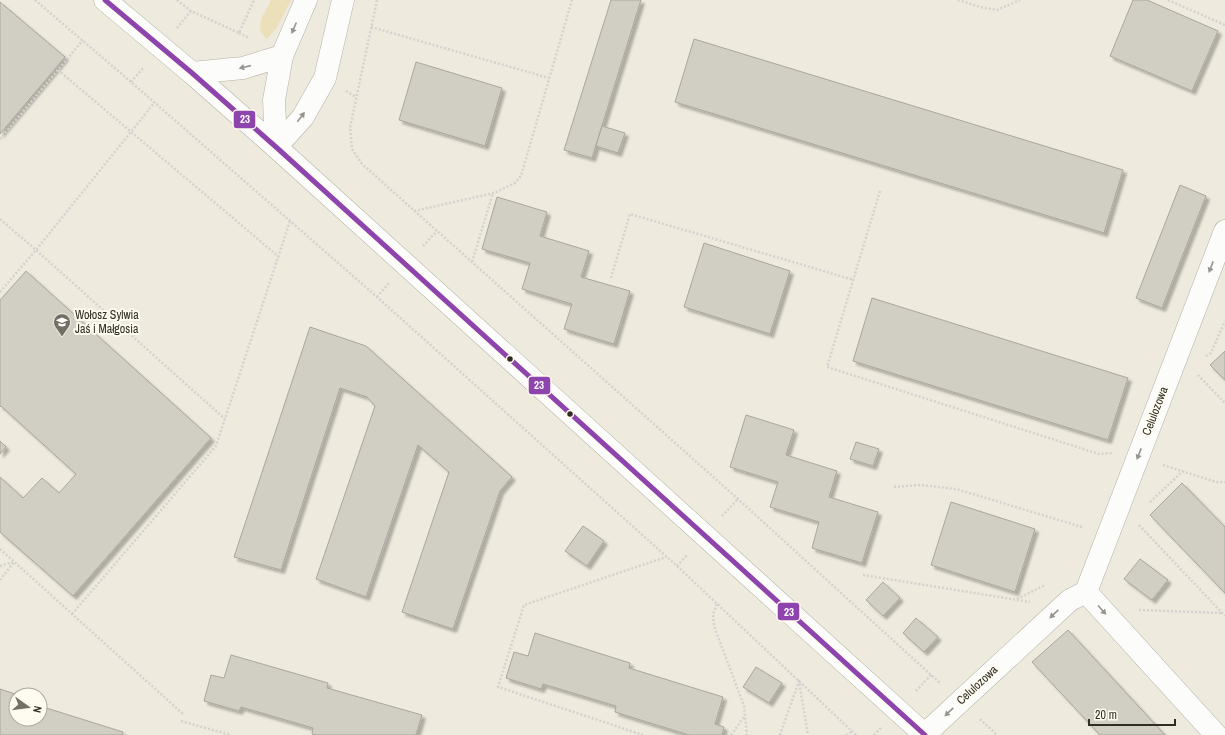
<svg xmlns="http://www.w3.org/2000/svg" width="1225" height="735" font-family="'Archivo Narrow',sans-serif">
<style>
.green{fill:#ebe0b9}
.building{fill:#d1cec3;stroke:#aaa69c;filter:url(#shadow)}
.lines{fill:none;stroke-linecap:round;stroke-linejoin:round}
.minor-casing{stroke:#b3b0a6;stroke-width:23}
.tertiary-casing{stroke:#b3b0a6;stroke-width:23}
.path{stroke:#d3d2cf;stroke-width:2.5;stroke-dasharray:2 2;stroke-linecap:butt}
.minor{stroke:#fcfcfa;stroke-width:22}
.tertiary{stroke:#fcfcfa;stroke-width:22}
.bus-1-casing{stroke:#fefbf1;stroke-width:8}
.bus-1{stroke:#8e44ad;stroke-width:5}
.oneway{fill:#96948f}
.bus-dot{fill:#302d24;stroke:#fefbf1;stroke-width:1.5}
.labels{text-anchor:middle;dominant-baseline:central;stroke-width:4;stroke-linejoin:round;paint-order:stroke}
.poi-label{font-size:12px;fill:#302d24;stroke:#fefbf1;text-anchor:start}
.street-label{font-size:12px;fill:#302d24;stroke:#fefbf1}
.line-badge{stroke:#fefbf1;stroke-width:1.5}
.badge-label{font-size:11px;text-anchor:middle;font-weight:bold;fill:#fff}
</style>
<defs>
<filter id="shadow"><feDropShadow dx="3.5" dy="3.5" stdDeviation="1" flood-color="#0004"/></filter>
</defs>
<rect width="100%" height="100%" fill="#eeeadd"/>
<path class="green" d="M271,0H291L276,29L267,39C252,28 265,13 271,0Z"/>
<g class="building">
<polygon points="611,0 641,0 592,158 564,150"/>
<polygon points="1133,0 1147,0 1218,31 1192,91 1110,56"/>
<polygon points="0,2 65,57 0,134"/>
<polygon points="694,39 1123,170 1104,233 675,102"/>
<polygon points="416,62 502,88 485,146 399,120"/>
<polygon points="602,126 625,133 618,153 596,146"/>
<polygon points="1180,185 1206,196 1162,308 1136,298"/>
<polygon points="497,197 547,212 540,236 589,251 581,277 630,291 614,344 564,329 572,304 522,289 530,263 482,249"/>
<polygon points="704,243 790,271 770,334 684,307"/>
<polygon points="26,271 211,438 73,596 0,532 0,477 23,498 42,478 59,493 76,474 1,406 0,407 0,300"/>
<polygon points="872,298 1128,378 1108,440 853,361"/>
<polygon points="310,327 366,346 512,477 500,491 453,629 402,612 449,472 418,445 366,597 316,579 375,406 367,397 340,388 281,570 234,557"/>
<polygon points="1225,351 1225,380 1210,365"/>
<polygon points="746,415 794,430 786,455 837,471 829,497 878,512 862,563 812,548 819,522 770,507 778,482 730,467"/>
<polygon points="0,441 6,447 0,454"/>
<polygon points="856,442 879,449 873,466 850,459"/>
<polygon points="1182,483 1225,527 1225,593 1150,515"/>
<polygon points="951,502 1035,529 1015,592 931,565"/>
<polygon points="583,526 604,541 587,566 565,551"/>
<polygon points="1140,559 1168,580 1152,600 1124,579"/>
<polygon points="883,582 900,598 883,616 866,600"/>
<polygon points="916,618 938,637 924,652 903,633"/>
<polygon points="1068,630 1165,735 1100,735 1032,662"/>
<polygon points="535,633 630,663 629,668 723,697 715,724 724,727 722,735 689,735 615,712 616,706 543,684 541,689 506,678 514,652 528,656"/>
<polygon points="231,655 328,683 327,688 422,715 416,735 316,735 312,734 313,728 241,707 239,711 204,701 211,675 224,678"/>
<polygon points="756,667 782,683 769,703 743,687"/>
<polygon points="0,689 18,695 16,695 16,719 40,719 40,706 123,732 122,735 0,735"/>
</g>
<g class="lines">
<g class="minor-casing">
<g id="minor">
<polyline points="192,73 243,68 282,56"/>
<polyline points="276,147 303,117 325,78 343,0"/>
<polyline points="276,147 274,100 282,56 306,0"/>
<polyline points="924,735 1070,600 1086,592"/>
<polyline points="1216,735 1086,592 1225,231"/>
</g>
</g>
<g class="tertiary-casing">
<polyline id="tertiary" points="105,0 192,73 276,147 925,735"/>
</g>
<g class="path">
<polyline points="35,0 131,82 377,297 677,566 856,735"/>
<polyline points="177,0 191,11 239,33 254,0"/>
<polyline points="377,0 350,128 352,149 362,164 738,499 941,684"/>
<polyline points="958,0 980,7 997,10 1020,0"/>
<polyline points="1168,0 1225,25"/>
<polyline points="371,27 549,78"/>
<polyline points="177,28 191,11"/>
<polyline points="239,33 249,38"/>
<polyline points="58,70 279,257"/>
<polyline points="131,82 144,67"/>
<polyline points="346,91 356,97"/>
<polyline points="0,139 83,40"/>
<polyline points="880,191 827,367 1099,454 1112,453"/>
<polyline points="414,211 494,193 515,183 521,176 572,0"/>
<polyline points="0,219 36,250 225,419"/>
<polyline points="423,246 437,231"/>
<polyline points="472,262 493,193"/>
<polyline points="611,278 630,214 854,280"/>
<polyline points="0,292 36,250 155,102"/>
<polyline points="377,297 389,283"/>
<polyline points="1206,356 1211,353 1225,321"/>
<polyline points="1198,375 1225,403"/>
<polyline points="1163,465 1216,482 1225,482"/>
<polyline points="894,487 921,485 956,489 1082,527"/>
<polyline points="1150,502 1183,471"/>
<polyline points="722,516 738,499"/>
<polyline points="1139,525 1225,616"/>
<polyline points="0,549 183,714"/>
<polyline points="0,566 13,562"/>
<polyline points="677,566 688,554"/>
<polyline points="863,575 1030,602"/>
<polyline points="0,580 14,562"/>
<polyline points="1017,599 1045,585"/>
<polyline points="717,604 713,614 714,626 744,706 747,735"/>
<polyline points="1139,610 1222,613"/>
<polyline points="72,614 216,446 290,221"/>
<polyline points="916,691 931,675"/>
<polyline points="980,719 997,735"/>
<polyline points="181,721 231,735"/>
<polyline points="643,735 498,687 524,605 666,557"/>
<polyline points="731,735 744,717"/>
<polyline points="780,735 799,681 808,735"/>
<polyline points="846,735 853,731"/>
<polyline points="874,735 881,728"/>
</g>
<use href="#minor" class="minor"/>
<use href="#tertiary" class="tertiary"/>
<g class="bus-1-casing">
<polyline id="bus-1" points="105,0 192,73 276,147 925,735"/>
</g>
<use href="#bus-1" class="bus-1"/>
</g>
<defs><path id="oneway-solid" d="M-6-.8H1V-3.2L6.5 0L1 3.2V.8H-6Z"/></defs>
<g class="oneway">
<use href="#oneway-solid" transform="translate(294 28) rotate(113)"/>
<use href="#oneway-solid" transform="translate(245 67) rotate(167)"/>
<use href="#oneway-solid" transform="translate(301 117) rotate(-53)"/>
<use href="#oneway-solid" transform="translate(1211 267) rotate(111)"/>
<use href="#oneway-solid" transform="translate(1139 454) rotate(111)"/>
<use href="#oneway-solid" transform="translate(1102 610) rotate(48)"/>
<use href="#oneway-solid" transform="translate(1054 614) rotate(137)"/>
<use href="#oneway-solid" transform="translate(949 712) rotate(136)"/>
</g>
<defs>
<g id="school-pin" transform="scale(0.9)"><path d="M0 17L-7.5 6A9.5 9.5 0 1 1 7.5 6Z" fill="#726f65" stroke="#fefbf1"/><path d="M0-5L7-2L0 1L-7-2ZM-4 1L0 2.5L4 1V4Q0 6-4 4Z" fill="#fff"/></g>
</defs>
<g fill-rule="evenodd">
<use href="#school-pin" x="62" y="322"/>
</g>
<g class="bus-dot">
<circle cx="510" cy="359" r="3.5"/>
<circle cx="570" cy="414" r="3.5"/>
</g>
<g class="labels">
<g class="poi-label">
<text x="75" y="315">Wołosz Sylwia<tspan x="75" dy="14">Jaś i Małgosia</tspan></text>
</g>
<g class="street-label">
<text transform="translate(1155 411) rotate(-69)">Celulozowa</text>
<text transform="translate(977 685) rotate(-43)">Celulozowa</text>
</g>
</g>
<g class="line-badge">
<rect x="233" y="110" width="23" height="19" rx="4" fill="#8e44ad"/>
<rect x="528" y="376" width="23" height="19" rx="4" fill="#8e44ad"/>
<rect x="777" y="602" width="23" height="19" rx="4" fill="#8e44ad"/>
</g>
<g class="badge-label">
<text x="245" y="123">23</text>
<text x="539" y="389">23</text>
<text x="789" y="616">23</text>
</g>
<g transform="translate(28 707) rotate(104)"><circle r="19" fill="#fefbf1" stroke="#aca99f"/>
<path d="M0-3L7 15L0 10L-7 15Z" fill="#726f65"/>
<text y="-6" font-size="11" font-weight="bold" text-anchor="middle" fill="#302d24">N</text>
</g>
<path d="M1089 719v6h86v-6" fill="none" stroke="#302d24" stroke-width="2"/>
<text x="1095" y="719" font-size="12" fill="#302d24" stroke="#fefbf1" stroke-width="3" paint-order="stroke">20 m</text>
</svg>
